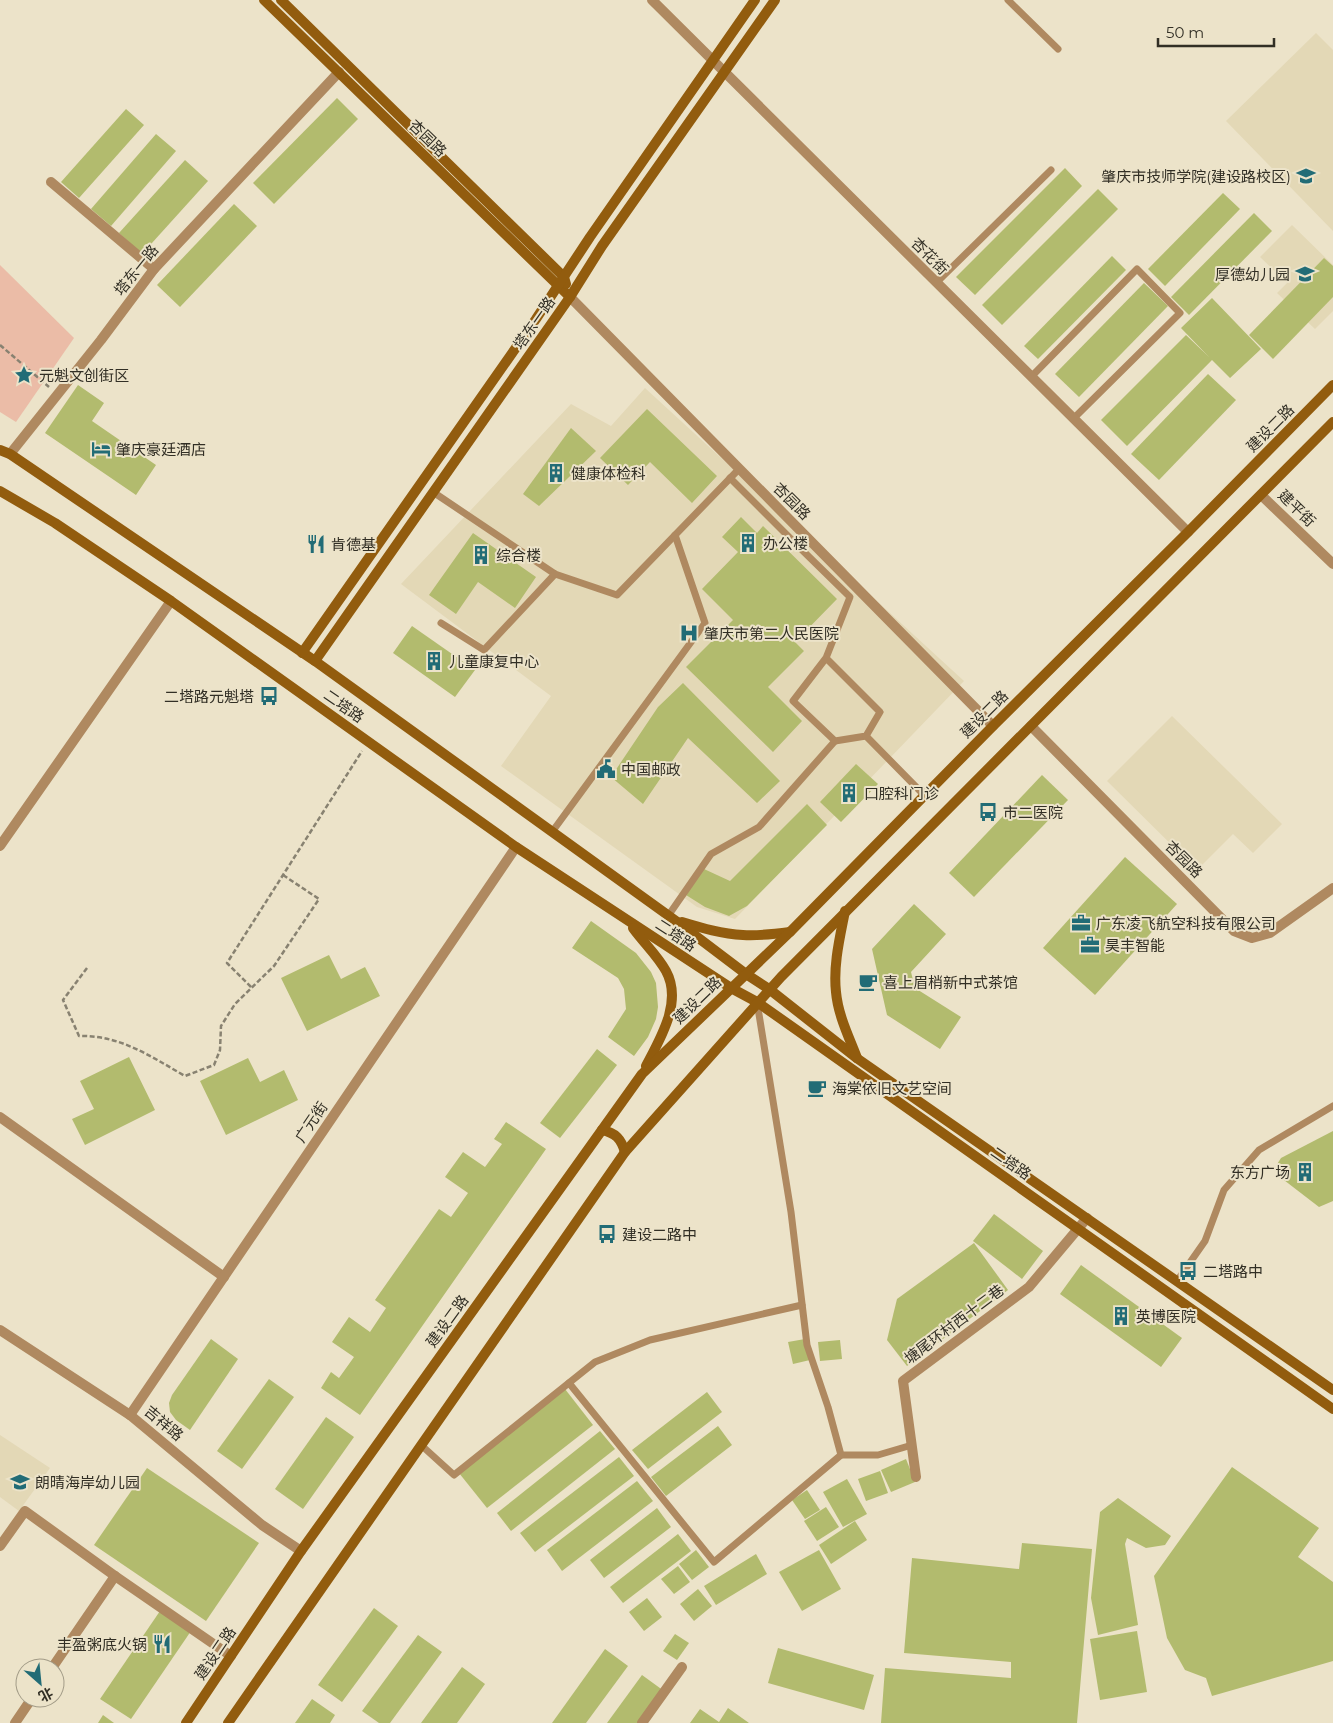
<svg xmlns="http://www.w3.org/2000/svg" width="1333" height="1723" font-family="Montserrat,'Noto Sans SC',sans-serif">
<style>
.built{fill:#e3d8b6}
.green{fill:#ebbca7}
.building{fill:#b2bb6e}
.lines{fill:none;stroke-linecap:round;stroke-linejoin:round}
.path{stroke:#888271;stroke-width:2.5;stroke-dasharray:5 2.5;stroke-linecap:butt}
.lane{stroke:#af8960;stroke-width:7}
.street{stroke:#af8960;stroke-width:10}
.secondary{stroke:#925c0e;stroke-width:10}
.labels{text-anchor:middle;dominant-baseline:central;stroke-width:4;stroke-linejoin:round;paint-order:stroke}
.street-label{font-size:15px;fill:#322f25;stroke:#ece3c9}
.poi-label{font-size:15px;fill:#322f25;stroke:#ece3c9;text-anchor:start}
</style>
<rect width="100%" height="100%" fill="#ece3c9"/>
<g class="built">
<polygon points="1316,33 1333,50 1333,231 1226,121"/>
<polygon points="1292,225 1333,265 1333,311 1315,329 1277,293 1287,283 1260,257"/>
<polygon points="645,388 964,681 735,919 697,907 501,766 551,696 401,584 571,404 611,426"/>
<polygon points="1172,716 1282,824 1253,853 1233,834 1197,870 1107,781"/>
<polygon points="0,1435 50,1468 19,1511 0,1497"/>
</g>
<polygon class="green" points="0,265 74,338 16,422 0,412"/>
<g class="building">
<polygon points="337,98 358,119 274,204 253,183"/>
<polygon points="126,109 144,125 79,198 61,182"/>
<polygon points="156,134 176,151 111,226 91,209"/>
<polygon points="185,160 208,181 142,254 119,233"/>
<polygon points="1065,168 1082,186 975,295 956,277"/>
<polygon points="1098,189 1118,209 1002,325 982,305"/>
<polygon points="1223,193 1240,209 1165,286 1148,269"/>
<polygon points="234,204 257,226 180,307 157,285"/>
<polygon points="1254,213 1272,231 1189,315 1171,297"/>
<polygon points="1112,256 1126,270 1038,359 1024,346"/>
<polygon points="1324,258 1333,266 1333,297 1273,359 1249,335"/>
<polygon points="1144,283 1168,306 1079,397 1055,374"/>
<polygon points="1212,298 1261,349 1230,378 1212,360 1127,446 1101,420 1186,335 1209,357 1181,328"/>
<polygon points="1208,374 1236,400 1159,480 1131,454"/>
<polygon points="78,385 104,403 92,421 156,465 136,495 45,433"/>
<polygon points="647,409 717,476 692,503 650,462 628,485 600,458"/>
<polygon points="571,428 596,451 539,506 523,494"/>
<polygon points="741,517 757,533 763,526 837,599 795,642 804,651 768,687 802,721 773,752 686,667 733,620 702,589 738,552 722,537"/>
<polygon points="473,533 536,577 515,608 478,582 456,614 429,595"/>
<polygon points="412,626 475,670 455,697 393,653"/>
<polygon points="683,683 780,781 757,803 688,738 643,804 611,777 658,707"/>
<polygon points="856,764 878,784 841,822 820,802"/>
<polygon points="1042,775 1068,800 974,897 949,873"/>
<polygon points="807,804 827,825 747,906 729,916 705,907 686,895 704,869 730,881"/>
<polygon points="1125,857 1177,904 1095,995 1043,948"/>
<polygon points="914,904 946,934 911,972 915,988 961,1017 940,1049 887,1015 872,949"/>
<polygon points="591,921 636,953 651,972 656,983 658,1007 656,1019 648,1037 634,1056 608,1037 626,1009 624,989 618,978 572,948"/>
<polygon points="329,955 341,979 365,967 380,996 307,1031 281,978"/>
<polygon points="597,1049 617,1065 560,1138 540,1123"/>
<polygon points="129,1057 155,1110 85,1145 72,1119 94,1109 80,1081"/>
<polygon points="248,1058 260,1082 284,1070 298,1100 226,1135 200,1081"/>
<polygon points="506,1122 546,1149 360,1415 321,1388 331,1372 339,1378 354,1357 332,1342 349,1317 370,1332 386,1308 375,1300 439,1209 451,1217 468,1193 445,1177 463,1152 485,1167 502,1144 494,1139"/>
<polygon points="1333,1131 1333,1201 1319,1207 1280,1177 1276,1166 1281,1158"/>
<polygon points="994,1214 1043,1251 1022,1279 973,1241"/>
<polygon points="974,1243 1008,1290 907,1366 887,1340 897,1299"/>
<polygon points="1081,1265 1182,1338 1161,1367 1060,1294"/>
<polygon points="211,1339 238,1359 190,1430 176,1420 170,1412 169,1403 172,1395"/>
<polygon points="805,1339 810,1360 793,1364 788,1342"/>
<polygon points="840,1340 842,1359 820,1361 818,1342"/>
<polygon points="269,1379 294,1397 242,1469 217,1451"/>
<polygon points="565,1389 593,1425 487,1508 459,1473"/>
<polygon points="707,1392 722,1412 648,1469 632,1450"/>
<polygon points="326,1417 354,1437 303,1509 275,1489"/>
<polygon points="718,1426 732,1445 666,1496 651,1477"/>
<polygon points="600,1431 615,1449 511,1531 497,1513"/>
<polygon points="619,1457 634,1476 535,1552 520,1533"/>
<polygon points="906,1459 915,1482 891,1492 881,1470"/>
<polygon points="1232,1467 1319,1528 1298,1557 1333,1582 1333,1661 1212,1696 1206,1678 1185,1670 1167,1638 1154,1576"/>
<polygon points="147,1468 259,1543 206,1621 94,1545"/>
<polygon points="880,1471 888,1493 866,1501 858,1479"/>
<polygon points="847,1479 867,1514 843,1527 823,1492"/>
<polygon points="637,1481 653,1501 562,1571 547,1550"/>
<polygon points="807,1490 820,1510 805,1519 792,1500"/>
<polygon points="1118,1498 1171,1536 1165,1545 1146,1548 1127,1538 1125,1544 1138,1625 1098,1635 1091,1598 1100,1512"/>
<polygon points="826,1507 839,1527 817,1541 804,1521"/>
<polygon points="657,1508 671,1527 604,1578 590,1560"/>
<polygon points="855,1521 867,1540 831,1564 819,1545"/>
<polygon points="678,1534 691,1551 623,1603 610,1587"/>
<polygon points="1022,1543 1092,1549 1077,1723 881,1723 885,1668 1011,1678 1011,1662 904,1653 912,1558 1019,1569"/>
<polygon points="696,1550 709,1567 692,1580 679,1564"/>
<polygon points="819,1550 841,1589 802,1611 779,1572"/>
<polygon points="756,1554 767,1574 716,1605 704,1586"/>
<polygon points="678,1566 690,1582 674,1594 661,1579"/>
<polygon points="698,1589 712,1606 694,1621 680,1604"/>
<polygon points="647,1598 662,1617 644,1631 629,1612"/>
<polygon points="374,1608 398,1626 342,1702 318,1685"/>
<polygon points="160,1611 191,1631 131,1719 100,1699"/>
<polygon points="1137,1631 1147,1692 1100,1700 1090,1639"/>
<polygon points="675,1634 689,1643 677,1660 663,1651"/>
<polygon points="418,1635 442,1652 390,1723 379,1723 362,1711"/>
<polygon points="778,1648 874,1675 864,1710 768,1683"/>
<polygon points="605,1649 628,1666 586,1723 552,1723"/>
<polygon points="462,1667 485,1684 457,1723 421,1723"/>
<polygon points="642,1675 664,1691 642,1723 607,1723"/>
<polygon points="312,1699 335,1715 330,1723 295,1723"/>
<polygon points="728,1708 749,1723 690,1723 700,1709 719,1722"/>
<polygon points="103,1715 114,1723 98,1723"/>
</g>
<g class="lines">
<g class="path">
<polyline points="0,345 49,387"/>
<path d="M87,968L63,1000L79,1036C120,1035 150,1056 185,1076L214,1065L220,1050L221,1026L235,1004L274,966L319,899L283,875"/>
<polyline points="251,987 227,963 362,751"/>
</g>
<g class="lane">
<polyline points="1008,0 1058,49"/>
<polyline points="936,283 1051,170"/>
<polyline points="1031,377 1137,269 1180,313 1073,419"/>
<polyline points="730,478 800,548"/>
<polyline points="433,492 555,574 617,595 739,469"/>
<polyline points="809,539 800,548 850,597 826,658 793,701 835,741 866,736 880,712 826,658"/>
<polyline points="441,623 484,650 555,574"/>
<polyline points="866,736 924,795"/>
<polyline points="552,832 705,623 675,535"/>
<polyline points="668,916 711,854 759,827 835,741"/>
<polyline points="757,1002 791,1212 807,1345 828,1407 841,1455 878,1455 912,1445"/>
<polyline points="1177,1281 1205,1241 1224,1190 1259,1150 1333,1106"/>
<polyline points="569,1383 714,1562 841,1455"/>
<polyline points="421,1445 454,1475 595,1362 650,1340 802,1305"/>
</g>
<g class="street">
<polyline points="652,0 1188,532"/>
<polyline points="51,182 154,269"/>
<polyline points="570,297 993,726"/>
<polyline points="10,454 101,340 154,269 339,72"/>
<polyline points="1261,495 1333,564"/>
<polyline points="1031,726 1234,931 1252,938 1270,933 1333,888"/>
<polyline points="0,846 171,601"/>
<polyline points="0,1117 224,1277"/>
<polyline points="0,1330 130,1415 262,1525 301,1551"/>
<polyline points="130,1415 516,847"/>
<polyline points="916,1477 903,1381 1029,1287 1087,1218"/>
<polyline points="0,1546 25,1511 115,1576 231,1656"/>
<polyline points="52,1668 115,1576"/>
<polyline points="15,1723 32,1698"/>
<polyline points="642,1723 682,1667"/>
</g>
<g class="secondary">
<polyline points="264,0 570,297"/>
<polyline points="281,0 564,277 566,284"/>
<polyline points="0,450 10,454 315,661 676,921 746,974 769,989 858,1059 1333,1390"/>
<polyline points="0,491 55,523 171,601 516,847 731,988 757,1002 1333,1409"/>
<polyline points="302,653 536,319 590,237 755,0"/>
<polyline points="315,661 570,297 602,246 775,0"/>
<path d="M845,911C840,937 833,965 836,992C838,1015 849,1037 857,1058"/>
<path d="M682,922C702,928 722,934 743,935C759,936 775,934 790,932"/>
<path d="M633,928C643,942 658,956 666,971C683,1002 660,1039 646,1066"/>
<path d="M602,1130C616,1133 621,1139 625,1152"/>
<polyline points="186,1723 301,1551 642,1074 790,932 993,726 1188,532 1333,385"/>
<polyline points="228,1723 625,1152 781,977 1333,422"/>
</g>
</g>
<defs>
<g id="university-bare" transform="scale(1.5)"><path d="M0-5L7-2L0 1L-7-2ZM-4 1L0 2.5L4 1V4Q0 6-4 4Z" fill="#226c76" stroke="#ece3c9" stroke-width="2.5" paint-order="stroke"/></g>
<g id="school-bare" transform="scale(1.5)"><path d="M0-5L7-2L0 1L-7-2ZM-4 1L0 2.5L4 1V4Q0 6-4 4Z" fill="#226c76" stroke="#ece3c9" stroke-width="2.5" paint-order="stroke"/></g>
<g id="sight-bare" transform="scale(1.5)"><path d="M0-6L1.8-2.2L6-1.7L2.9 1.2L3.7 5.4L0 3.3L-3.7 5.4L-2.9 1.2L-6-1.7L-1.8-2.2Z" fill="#226c76" stroke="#ece3c9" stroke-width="2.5" paint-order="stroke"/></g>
<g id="hotel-bare" transform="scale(1.5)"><path d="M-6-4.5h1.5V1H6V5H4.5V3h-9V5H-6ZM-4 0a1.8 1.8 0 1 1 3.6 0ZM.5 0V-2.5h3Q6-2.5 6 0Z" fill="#226c76" stroke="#ece3c9" stroke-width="2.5" paint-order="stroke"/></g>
<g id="building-bare" transform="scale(1.5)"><path d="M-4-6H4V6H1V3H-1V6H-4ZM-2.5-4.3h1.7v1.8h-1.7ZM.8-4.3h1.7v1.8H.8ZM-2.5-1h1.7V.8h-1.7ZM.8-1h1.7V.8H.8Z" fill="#226c76" stroke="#ece3c9" stroke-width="2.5" paint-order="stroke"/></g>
<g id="restaurant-bare" transform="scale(1.5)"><path d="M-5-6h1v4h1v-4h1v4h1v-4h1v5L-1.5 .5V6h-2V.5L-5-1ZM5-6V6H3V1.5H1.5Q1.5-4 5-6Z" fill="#226c76" stroke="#ece3c9" stroke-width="2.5" paint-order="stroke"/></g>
<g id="hospital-bare" transform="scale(1.5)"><path d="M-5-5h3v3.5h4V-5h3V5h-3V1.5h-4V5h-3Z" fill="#226c76" stroke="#ece3c9" stroke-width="2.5" paint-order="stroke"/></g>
<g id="bus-bare" transform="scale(1.5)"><path d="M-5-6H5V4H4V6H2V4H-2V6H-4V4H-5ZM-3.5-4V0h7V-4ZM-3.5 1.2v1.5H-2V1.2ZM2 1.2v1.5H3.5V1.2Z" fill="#226c76" stroke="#ece3c9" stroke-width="2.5" paint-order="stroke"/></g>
<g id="civic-bare" transform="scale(1.5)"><path d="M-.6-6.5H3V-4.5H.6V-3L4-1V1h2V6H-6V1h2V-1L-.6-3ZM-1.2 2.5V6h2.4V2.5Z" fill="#226c76" stroke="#ece3c9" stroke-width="2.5" paint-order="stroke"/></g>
<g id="office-bare" transform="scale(1.5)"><path d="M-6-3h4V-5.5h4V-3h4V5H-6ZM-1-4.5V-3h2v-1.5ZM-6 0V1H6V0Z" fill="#226c76" stroke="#ece3c9" stroke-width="2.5" paint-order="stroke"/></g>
<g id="cafe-bare" transform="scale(1.5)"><path d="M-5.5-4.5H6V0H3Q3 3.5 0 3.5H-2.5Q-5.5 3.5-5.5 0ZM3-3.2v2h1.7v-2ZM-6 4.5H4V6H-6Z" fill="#226c76" stroke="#ece3c9" stroke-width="2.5" paint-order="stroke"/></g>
</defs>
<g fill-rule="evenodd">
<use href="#university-bare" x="1306" y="176"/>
<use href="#school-bare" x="1305" y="274"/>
<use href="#sight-bare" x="24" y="375"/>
<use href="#hotel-bare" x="101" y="449"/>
<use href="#building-bare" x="556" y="473"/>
<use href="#building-bare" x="748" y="543"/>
<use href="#restaurant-bare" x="316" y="544"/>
<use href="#building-bare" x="481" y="555"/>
<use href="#hospital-bare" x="689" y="633"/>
<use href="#building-bare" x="434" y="661"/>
<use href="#bus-bare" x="269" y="696"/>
<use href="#civic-bare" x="606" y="769"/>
<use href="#building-bare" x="849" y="793"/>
<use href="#bus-bare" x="988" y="812"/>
<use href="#office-bare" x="1081" y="923"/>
<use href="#office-bare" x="1090" y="945"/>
<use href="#cafe-bare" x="868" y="982"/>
<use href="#cafe-bare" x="817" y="1088"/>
<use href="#building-bare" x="1305" y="1172"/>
<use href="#bus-bare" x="607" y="1234"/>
<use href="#bus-bare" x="1188" y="1271"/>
<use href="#building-bare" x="1121" y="1316"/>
<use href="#school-bare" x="20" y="1482"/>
<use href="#restaurant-bare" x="162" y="1644"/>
</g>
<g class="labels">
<g class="street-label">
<text transform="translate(428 138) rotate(44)">杏园路</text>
<text transform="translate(930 256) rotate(45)">杏花街</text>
<text transform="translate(136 270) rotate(-51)">塔东一路</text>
<text transform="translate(534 323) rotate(-55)">塔东一路</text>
<text transform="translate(1270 428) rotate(-45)">建设二路</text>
<text transform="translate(792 501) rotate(45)">杏园路</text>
<text transform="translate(1297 508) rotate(44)">建平街</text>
<text transform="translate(344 706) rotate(35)">二塔路</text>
<text transform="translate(984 714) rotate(-45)">建设二路</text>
<text transform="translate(1184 859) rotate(45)">杏园路</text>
<text transform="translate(676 935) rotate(33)">二塔路</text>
<text transform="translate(697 1000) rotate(-44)">建设二路</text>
<text transform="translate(311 1122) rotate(-56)">广元街</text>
<text transform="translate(1011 1163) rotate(35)">二塔路</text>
<text transform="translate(447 1321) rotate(-54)">建设二路</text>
<text transform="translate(954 1324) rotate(-37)">塘尾环村西十二巷</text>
<text transform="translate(164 1423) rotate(40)">吉祥路</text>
<text transform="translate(215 1653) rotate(-56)">建设二路</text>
</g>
<g class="poi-label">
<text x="1291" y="176" text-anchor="end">肇庆市技师学院(建设路校区)</text>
<text x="1290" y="274" text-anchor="end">厚德幼儿园</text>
<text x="39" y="375">元魁文创街区</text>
<text x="116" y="449">肇庆豪廷酒店</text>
<text x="571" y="473">健康体检科</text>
<text x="763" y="543">办公楼</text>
<text x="331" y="544">肯德基</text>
<text x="496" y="555">综合楼</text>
<text x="704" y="633">肇庆市第二人民医院</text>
<text x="449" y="661">儿童康复中心</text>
<text x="254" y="696" text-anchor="end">二塔路元魁塔</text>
<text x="621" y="769">中国邮政</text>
<text x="864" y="793">口腔科门诊</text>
<text x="1003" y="812">市二医院</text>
<text x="1096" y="923">广东凌飞航空科技有限公司</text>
<text x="1105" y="945">昊丰智能</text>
<text x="883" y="982">喜上眉梢新中式茶馆</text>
<text x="832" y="1088">海棠依旧文艺空间</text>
<text x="1290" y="1172" text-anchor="end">东方广场</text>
<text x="622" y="1234">建设二路中</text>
<text x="1203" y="1271">二塔路中</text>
<text x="1136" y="1316">英博医院</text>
<text x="35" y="1482">朗晴海岸幼儿园</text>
<text x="147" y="1644" text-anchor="end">丰盈粥底火锅</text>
</g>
</g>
<g transform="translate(40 1683) rotate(153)"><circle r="24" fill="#ece3c9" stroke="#a29b87"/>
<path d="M0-4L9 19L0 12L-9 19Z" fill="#226c76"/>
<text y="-8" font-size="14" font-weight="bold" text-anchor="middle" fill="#322f25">北</text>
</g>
<path d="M1158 38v8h116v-8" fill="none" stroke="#322f25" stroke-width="2.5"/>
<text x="1166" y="38" font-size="15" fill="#322f25" stroke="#ece3c9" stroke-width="4" paint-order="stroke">50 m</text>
</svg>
